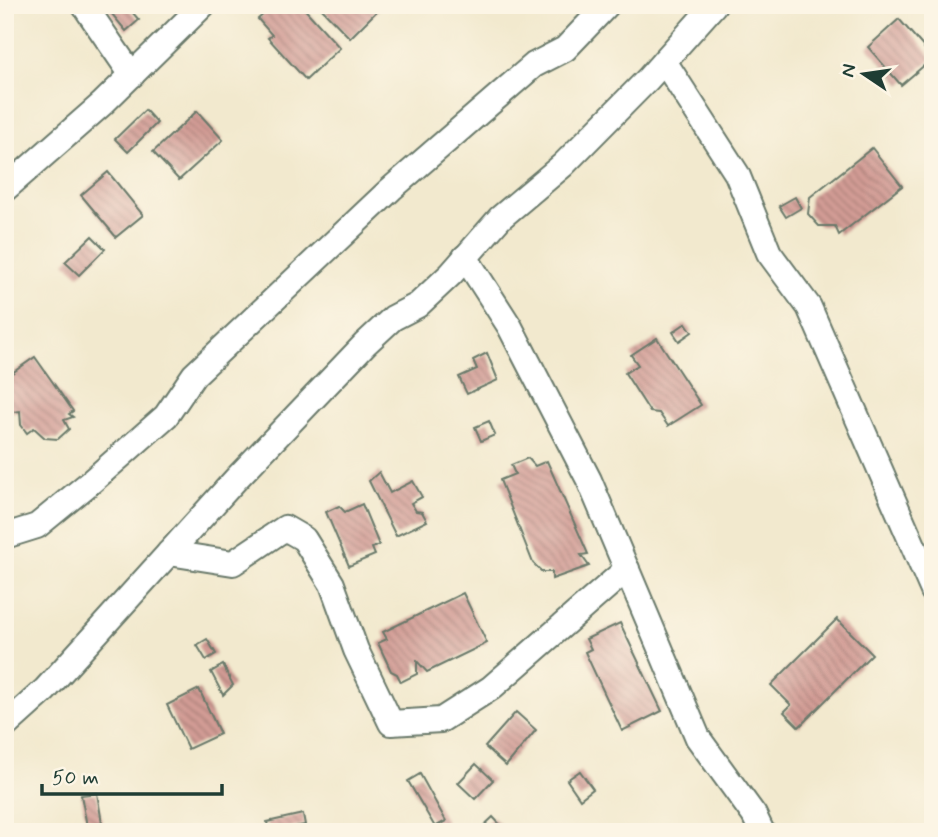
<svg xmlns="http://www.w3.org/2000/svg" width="938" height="837" font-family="Mynerve,sans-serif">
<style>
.building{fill:url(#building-back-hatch)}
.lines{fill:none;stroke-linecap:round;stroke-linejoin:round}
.minor-casing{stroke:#69796a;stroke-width:28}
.minor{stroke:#fff;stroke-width:24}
</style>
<defs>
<pattern id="building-back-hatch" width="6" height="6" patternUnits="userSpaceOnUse" patternTransform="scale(1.75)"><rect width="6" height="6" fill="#d29b94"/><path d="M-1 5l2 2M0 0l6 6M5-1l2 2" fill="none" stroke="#aa807a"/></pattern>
</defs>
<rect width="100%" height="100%" fill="#fcf5e5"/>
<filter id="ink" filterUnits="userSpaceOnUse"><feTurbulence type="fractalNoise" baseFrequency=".0143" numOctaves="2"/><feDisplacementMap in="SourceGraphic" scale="14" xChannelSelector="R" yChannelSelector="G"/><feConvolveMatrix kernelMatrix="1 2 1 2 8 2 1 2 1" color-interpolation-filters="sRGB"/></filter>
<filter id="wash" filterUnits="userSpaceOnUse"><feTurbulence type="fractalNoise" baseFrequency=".00686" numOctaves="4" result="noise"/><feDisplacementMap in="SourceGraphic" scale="28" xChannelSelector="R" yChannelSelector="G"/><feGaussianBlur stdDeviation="1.57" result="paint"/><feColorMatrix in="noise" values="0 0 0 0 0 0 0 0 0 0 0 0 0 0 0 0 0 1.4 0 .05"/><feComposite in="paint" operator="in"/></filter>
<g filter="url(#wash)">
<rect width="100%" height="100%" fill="#f2e9ce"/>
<g id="blocks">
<g class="building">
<polygon points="109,5 126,5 139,20 126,31 107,8"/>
<polygon points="274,5 301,5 340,48 306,80 268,38 272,35 258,19"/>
<polygon points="318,5 383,5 350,38"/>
<polygon points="899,19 933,58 901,85 868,47"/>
<polygon points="145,110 157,123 128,152 115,139"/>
<polygon points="197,111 223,140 179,180 153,152"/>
<polygon points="872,148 902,186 839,235 835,226 819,226 808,214 810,197"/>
<polygon points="108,172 143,215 116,237 81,195"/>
<polygon points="795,197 801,208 786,217 779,206"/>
<polygon points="92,236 105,249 79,275 65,262"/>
<polygon points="686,323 692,332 679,341 673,332"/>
<polygon points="657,338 701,405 668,426 659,413 650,412 625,373 638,365 631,355"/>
<polygon points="487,353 498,380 467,394 459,377 477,369 473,360"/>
<polygon points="35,357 73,411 69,414 73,417 64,420 69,429 58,439 45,438 34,428 27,433 21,425 20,411 12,412 5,402 5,378"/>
<polygon points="489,421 495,435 481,441 475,427"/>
<polygon points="528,458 535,466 547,461 588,554 581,555 589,566 552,579 552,572 542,572 533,563 500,480 515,474 511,465"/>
<polygon points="379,472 390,493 413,481 422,497 411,503 416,511 422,512 427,521 396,536 369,481"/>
<polygon points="362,504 379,545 372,548 375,555 349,566 326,512 339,506 345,512"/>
<polygon points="463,593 487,643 427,672 417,661 417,674 401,682 397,674 391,671 378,643 387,639 383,632"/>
<polygon points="837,619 872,654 799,727 784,712 791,705 771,685"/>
<polygon points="620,623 662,711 622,731 585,652 591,649 586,639"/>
<polygon points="207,639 216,654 206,660 197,645"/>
<polygon points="223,665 233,685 223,695 211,672"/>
<polygon points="199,689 220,734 188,749 167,705"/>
<polygon points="516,712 536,730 506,766 485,747"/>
<polygon points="476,764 493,780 475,799 458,783"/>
<polygon points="580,771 593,789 580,799 567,780"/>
<polygon points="420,774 446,821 435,827 408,781"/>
<polygon points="97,793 102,823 87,826 81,795"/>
<polygon points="303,814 305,825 269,832 267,822"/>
<polygon points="493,817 507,832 477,832"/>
</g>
</g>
</g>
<g filter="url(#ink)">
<use href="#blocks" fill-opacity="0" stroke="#69796a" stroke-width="2"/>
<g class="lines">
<g class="minor-casing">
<g id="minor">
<polyline points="84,5 132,75"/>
<polyline points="664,61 737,174 769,253 809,307 933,591"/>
<polyline points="5,189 102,104 203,5"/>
<polyline points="465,257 510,327 589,480 698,738 754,815 762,832"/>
<polyline points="5,536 37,526 92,481 166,416 194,375 391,189 534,65 565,49 607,5"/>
<polyline points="169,553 233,563 285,528 304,539 332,584 356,650 391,723 441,720 491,688 627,569"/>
<polyline points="5,726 45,690 236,479 365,344 393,318 418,305 451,274 500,218 563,165 648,79 714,5"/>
</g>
</g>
<use href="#minor" class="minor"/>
</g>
</g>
<rect width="938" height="837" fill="none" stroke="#fcf5e5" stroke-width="28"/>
<g transform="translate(864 74) rotate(283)" stroke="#fcf5e5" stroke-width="5" paint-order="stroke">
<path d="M0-5L12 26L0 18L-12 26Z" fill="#1f3d34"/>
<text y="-10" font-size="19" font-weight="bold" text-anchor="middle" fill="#1f3d34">N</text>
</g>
<path d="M42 784v10h180v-10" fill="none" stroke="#1f3d34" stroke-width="3.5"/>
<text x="52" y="784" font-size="21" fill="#1f3d34" stroke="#fcf5e5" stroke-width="5" paint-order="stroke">50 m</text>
</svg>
